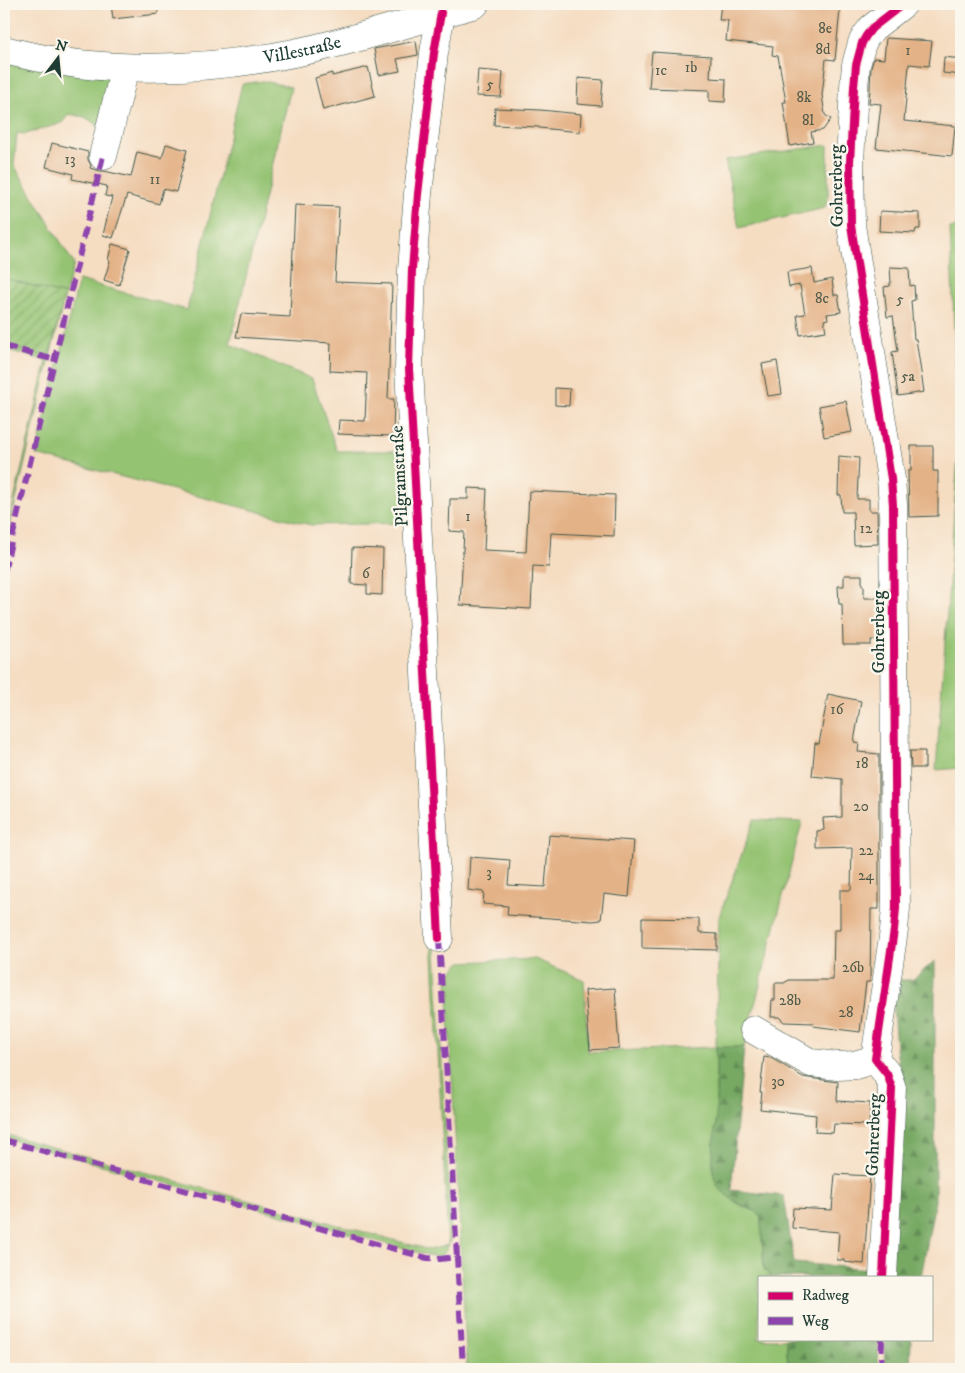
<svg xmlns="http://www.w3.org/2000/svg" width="965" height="1373" font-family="'IM FELL DW Pica',serif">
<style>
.green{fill:#94c372;stroke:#5a8053}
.forest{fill:url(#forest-firs);stroke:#4b734c}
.garden{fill:url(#garden-furrows);stroke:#5a8053}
.building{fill:#e4b287}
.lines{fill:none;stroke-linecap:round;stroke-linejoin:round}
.minor-casing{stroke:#3f5549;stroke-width:29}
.major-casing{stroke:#3f5549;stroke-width:29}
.minor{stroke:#fff;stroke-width:28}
.major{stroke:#fff;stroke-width:28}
.quiet{stroke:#8e44ad;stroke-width:6;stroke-dasharray:12 6;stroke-linecap:butt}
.cycleway-casing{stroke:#fbf7ec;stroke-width:11}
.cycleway{stroke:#d6006c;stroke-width:8}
.labels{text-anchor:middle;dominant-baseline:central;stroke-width:4.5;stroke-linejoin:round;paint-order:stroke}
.number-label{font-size:15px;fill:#505a49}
.street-label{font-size:18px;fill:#1f3d34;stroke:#fbf7ec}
</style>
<defs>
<pattern id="forest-firs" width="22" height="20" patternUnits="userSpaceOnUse" patternTransform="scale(1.25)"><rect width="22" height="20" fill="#77a964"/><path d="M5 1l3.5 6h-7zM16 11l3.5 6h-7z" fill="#618b53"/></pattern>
<pattern id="garden-furrows" width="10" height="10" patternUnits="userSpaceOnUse" patternTransform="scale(1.25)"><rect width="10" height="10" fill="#94c372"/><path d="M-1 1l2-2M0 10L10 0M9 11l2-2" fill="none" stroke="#78a05e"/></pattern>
</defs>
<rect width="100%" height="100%" fill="#fbf7ec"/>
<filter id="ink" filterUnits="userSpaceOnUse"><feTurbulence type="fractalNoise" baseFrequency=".02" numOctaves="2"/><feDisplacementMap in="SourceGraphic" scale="10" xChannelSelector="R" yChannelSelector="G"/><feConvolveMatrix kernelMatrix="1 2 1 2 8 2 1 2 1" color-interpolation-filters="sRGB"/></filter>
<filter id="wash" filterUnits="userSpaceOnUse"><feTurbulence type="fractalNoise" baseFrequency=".0096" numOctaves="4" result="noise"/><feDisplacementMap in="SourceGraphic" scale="20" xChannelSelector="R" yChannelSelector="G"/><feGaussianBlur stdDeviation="1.12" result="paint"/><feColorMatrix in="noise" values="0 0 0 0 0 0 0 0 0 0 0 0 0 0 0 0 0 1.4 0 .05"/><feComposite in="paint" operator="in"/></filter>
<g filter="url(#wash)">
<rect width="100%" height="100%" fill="#f5ddc2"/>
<g class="green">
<polygon points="4,62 118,77 103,129 85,117 69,114 62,123 26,134 17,133 14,165 74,264 65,295 4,550 4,543 47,361 4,349 4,345 49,357 65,295 4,278"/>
<polygon points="263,81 291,87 230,344 312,379 337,451 408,451 410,523 311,525 36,455 79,280 187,310 242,84"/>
<polygon points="828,145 828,197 825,208 739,228 725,160"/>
<polygon points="961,226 961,768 936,770 959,442 950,228"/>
<path d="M417,648L420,649L451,1235C450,1245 447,1251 439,1257L431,1256L4,1138V1134L430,1250L448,1245Z"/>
<polygon points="754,820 802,822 744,1047 716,1048 716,1101 732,1199 740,1205 757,1212 761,1218 764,1269 771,1277 759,1277 759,1339 786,1339 788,1364 802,1369 467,1369 447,977 461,962 535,959 584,980 588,1052 716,1047 719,917"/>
</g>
<g class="forest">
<polygon points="935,961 935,1201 921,1277 886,1277 902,1089 896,1048 893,1007 895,980 912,980"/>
<path d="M716,1047H744L731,1190L784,1196L794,1263L881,1270L880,1277H771L764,1269L761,1224V1218L757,1212C743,1205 721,1197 715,1180C710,1164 715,1135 716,1118C717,1094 716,1071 716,1047Z"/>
<polygon points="786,1339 879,1339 878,1369 802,1369 788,1364"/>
<polygon points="885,1339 911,1339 910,1369 884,1369"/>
</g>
<polygon class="garden" points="4,278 65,295 49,357 4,345"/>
<g id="blocks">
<g class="building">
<polygon points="111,4 158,4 158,14 113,19"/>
<polygon points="721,4 826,4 840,10 835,60 826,59 822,95 825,115 831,119 823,130 811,132 813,142 790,146 783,102 786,102 778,56 772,55 773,46 726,41 728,20 719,20"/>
<polygon points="886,38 932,41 929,66 909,64 904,121 955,126 952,156 876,148 881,104 869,103 870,88 871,68 874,58 884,59"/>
<polygon points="416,41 418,55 397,59 400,71 379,75 374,49"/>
<polygon points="652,52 711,56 710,78 726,79 725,102 709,101 709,90 649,88"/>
<polygon points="944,57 961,59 961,75 943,73"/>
<polygon points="368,67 375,96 323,110 315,78 332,73 332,76"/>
<polygon points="478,70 503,72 501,97 476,96"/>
<polygon points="578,78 603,80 601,106 577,104"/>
<polygon points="495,108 540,110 581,114 580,132 539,128 539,127 494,125"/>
<polygon points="52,143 88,152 88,160 91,165 90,168 100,171 104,171 131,177 137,152 162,158 166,144 187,150 176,192 163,189 159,204 127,195 113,238 103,235 112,197 105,196 107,186 72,179 73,174 46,167"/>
<polygon points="295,205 339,207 335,282 392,284 388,399 394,399 393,436 338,434 339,420 365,421 367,373 330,371 331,343 236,337 241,314 290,317"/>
<polygon points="880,211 920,213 920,229 916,229 915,233 879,231"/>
<polygon points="112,244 130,249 119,285 104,280 110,261 108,260"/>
<polygon points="890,267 909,268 910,286 914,285 915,300 911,301 914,339 916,339 924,392 898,396 892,352 898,351 893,316 887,317 884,287 890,286 890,283 891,283"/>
<polygon points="812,268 814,283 832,279 834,295 838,295 841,312 827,314 828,319 824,320 826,331 800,335 797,315 805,314 800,285 789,287 787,272"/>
<polygon points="777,361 782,394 768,396 762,364"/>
<polygon points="555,388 570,389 569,406 555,405"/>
<polygon points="846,401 852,432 824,437 819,406"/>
<polygon points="911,446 933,446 933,471 938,471 938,516 909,517 908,471 911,471"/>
<polygon points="839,456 859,458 857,499 869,499 869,511 877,511 878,544 854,545 853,512 842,512 841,495 838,495"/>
<polygon points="468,488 487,489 484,550 526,552 529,491 615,495 614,536 551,533 549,567 533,566 531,609 460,605 464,532 449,531 450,499 468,499"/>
<polygon points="352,548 383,549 382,595 367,594 367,585 351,584"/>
<polygon points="844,575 862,575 862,586 864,586 864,598 878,598 878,640 871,640 871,645 843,645 842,604 839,604 838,586 844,586"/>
<polygon points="828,694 861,701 854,742 859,743 858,752 879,754 879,909 871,909 870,982 866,982 860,1032 813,1026 814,1023 784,1022 779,1017 771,1017 772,1000 775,1000 775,983 784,983 789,980 833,980 834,930 840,930 840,890 851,890 852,848 817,849 817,831 824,830 823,818 842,817 842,779 812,776 815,743 819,744"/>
<polygon points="910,751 925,751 925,768 911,768"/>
<polygon points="549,835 634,841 629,897 604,894 601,920 593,921 507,915 508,906 483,904 484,892 468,890 470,857 510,860 508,885 545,887"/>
<polygon points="642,918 699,919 699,933 717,934 717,950 642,948"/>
<polygon points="615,988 619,1048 590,1050 585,990"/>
<polygon points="764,1057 771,1058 803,1077 809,1078 838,1082 837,1101 870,1103 869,1125 834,1124 833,1133 815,1132 816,1115 760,1109 762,1092 760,1092"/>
<polygon points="835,1174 870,1176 864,1264 844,1262 844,1260 837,1260 839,1232 792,1228 793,1208 832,1210"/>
</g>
</g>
</g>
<g filter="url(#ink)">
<use href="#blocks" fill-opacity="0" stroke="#3f5549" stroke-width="1"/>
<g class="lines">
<g class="minor-casing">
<g id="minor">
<polyline points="103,156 125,68"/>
<polyline points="439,938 409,368 412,270 418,194 434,53 441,13"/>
<polyline points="754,1030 811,1063 838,1066 855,1065 875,1059"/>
<polyline points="883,1277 892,1088 887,1074 875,1059 894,930 896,908 893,505 891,479 851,225 850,162 854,87 856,65 862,43 866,36 872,28 903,4"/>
</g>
</g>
<g class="major-casing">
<g id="major">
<path id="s1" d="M4,50C28,56 53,61 78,64C164,73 253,65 337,43C383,31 429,17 475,4"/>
</g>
</g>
<use href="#minor" class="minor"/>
<use href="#major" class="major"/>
<g class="quiet">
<polyline points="4,346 55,360"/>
<polyline points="4,572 103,156"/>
<polyline points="439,938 457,1257"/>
<polyline points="4,1140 427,1258 440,1259 457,1257 463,1369"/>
<polyline points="881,1369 882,1339"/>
</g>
<g class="cycleway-casing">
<g id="cycleway">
<polyline points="439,938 409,368 412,270 418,194 434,53 441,13"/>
<polyline points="883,1277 892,1088 887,1074 875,1059 894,930 896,908 893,505 891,479 851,225 850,162 854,87 856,65 862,43 866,36 872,28 903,4"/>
</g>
</g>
<use href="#cycleway" class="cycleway"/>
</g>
</g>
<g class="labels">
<g class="number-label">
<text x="825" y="28">8e</text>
<text x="823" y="49">8d</text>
<text x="908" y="50">1</text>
<text x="691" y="67">1b</text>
<text x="661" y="70">1c</text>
<text x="490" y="84">5</text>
<text x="804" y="97">8k</text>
<text x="808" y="120">8l</text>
<text x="70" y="159">13</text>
<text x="155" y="179">11</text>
<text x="822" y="298">8c</text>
<text x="900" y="299">5</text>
<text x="908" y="376">5a</text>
<text x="468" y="516">1</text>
<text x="866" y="528">12</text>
<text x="366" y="573">6</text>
<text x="837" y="709">16</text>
<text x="862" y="763">18</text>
<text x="861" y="806">20</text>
<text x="866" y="850">22</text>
<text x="489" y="872">3</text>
<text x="866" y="875">24</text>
<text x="853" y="967">26b</text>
<text x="790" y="1000">28b</text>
<text x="846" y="1012">28</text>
<text x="778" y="1081">30</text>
</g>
<g class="street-label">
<text stroke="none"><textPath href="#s1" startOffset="301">Villestraße</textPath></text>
<text transform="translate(837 186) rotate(-91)">Gohrerberg</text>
<text transform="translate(400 476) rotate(-93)">Pilgramstraße</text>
<text transform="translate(879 632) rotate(-90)">Gohrerberg</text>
<text transform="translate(874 1135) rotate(-88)">Gohrerberg</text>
</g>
</g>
<rect width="965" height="1373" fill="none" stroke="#fbf7ec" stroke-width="20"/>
<rect x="758" y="1276" width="175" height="65" fill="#fbf7ec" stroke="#a3ada2"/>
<rect x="768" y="1292" width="25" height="8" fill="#d6006c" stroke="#a3ada2"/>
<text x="802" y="1300" font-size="15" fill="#1f3d34">Radweg</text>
<rect x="768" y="1317" width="25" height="8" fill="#8e44ad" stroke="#a3ada2"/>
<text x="802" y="1326" font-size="15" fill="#1f3d34">Weg</text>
<g transform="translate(58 58) rotate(16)" stroke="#fbf7ec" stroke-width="4" paint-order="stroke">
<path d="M0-4L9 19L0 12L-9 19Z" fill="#1f3d34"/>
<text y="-8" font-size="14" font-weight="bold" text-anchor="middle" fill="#1f3d34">N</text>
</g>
</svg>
